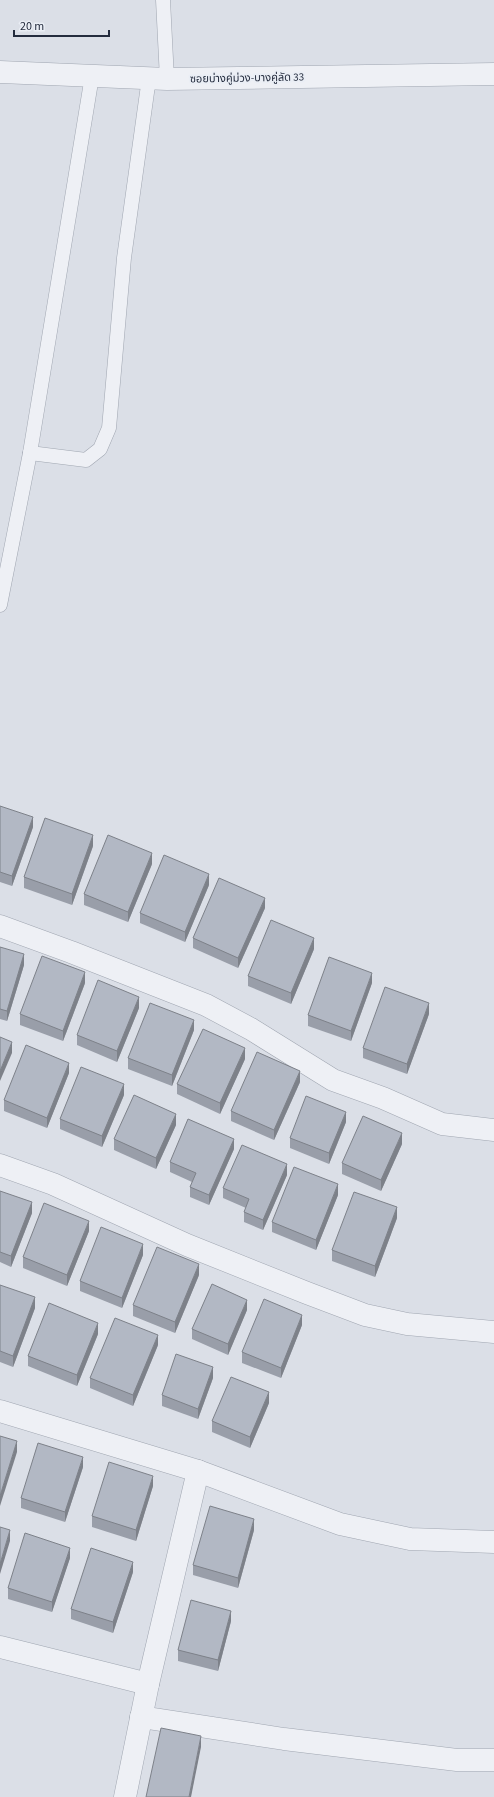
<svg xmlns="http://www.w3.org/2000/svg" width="494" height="1797" font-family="'Source Sans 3','Noto Sans Thai',sans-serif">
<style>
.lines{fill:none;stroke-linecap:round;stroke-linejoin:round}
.service-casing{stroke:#a0a6b1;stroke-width:15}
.minor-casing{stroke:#a0a6b1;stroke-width:23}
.service{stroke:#eef0f5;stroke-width:14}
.minor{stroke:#eef0f5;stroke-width:22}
.wall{fill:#999ea9}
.shaded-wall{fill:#7d8189}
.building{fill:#b2b8c4;stroke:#7d8189}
.labels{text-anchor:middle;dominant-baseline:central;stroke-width:4;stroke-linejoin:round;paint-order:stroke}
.street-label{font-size:11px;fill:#242c3e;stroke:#eaeef5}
</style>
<rect width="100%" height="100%" fill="#dbdfe7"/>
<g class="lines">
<g class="service-casing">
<g id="service">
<polyline points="163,0 167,79"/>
<polyline points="30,453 86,460 100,449 109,428 124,258 149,78"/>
<polyline points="0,605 30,453 92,76"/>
</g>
</g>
<g class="minor-casing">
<g id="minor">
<polyline points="0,72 167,79 494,74"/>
<polyline points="0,926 71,952 206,1005 251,1029 333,1080 383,1098 442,1124 494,1130"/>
<polyline points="0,1165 53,1184 187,1245 307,1293 365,1315 407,1324 494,1332"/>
<polyline points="0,1411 198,1471 340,1524 410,1539 494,1542"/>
<polyline points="0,1647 148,1684"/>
<polyline points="141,1717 284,1739 457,1760 494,1760"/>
<polyline points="125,1797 148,1684 198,1471"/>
</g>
</g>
<use href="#service" class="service"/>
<use href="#minor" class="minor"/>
</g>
<g class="wall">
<polygon points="0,806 33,827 12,886 0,882"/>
<polygon points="93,846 72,905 24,888 24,877"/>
<polygon points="152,864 128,922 84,905 84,894"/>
<polygon points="209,885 185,942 140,923 140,913"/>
<polygon points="265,908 238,968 193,948 193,938"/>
<polygon points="0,947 24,965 7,1021 0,1019"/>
<polygon points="314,949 291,1004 248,986 248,976"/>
<polygon points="85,983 63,1041 20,1025 20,1014"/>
<polygon points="372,983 351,1041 308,1026 308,1015"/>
<polygon points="139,1008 117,1062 77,1045 77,1035"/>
<polygon points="429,1014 407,1074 363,1058 363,1048"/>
<polygon points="194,1030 172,1086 128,1069 128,1058"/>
<polygon points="245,1059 220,1114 177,1094 177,1084"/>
<polygon points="69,1073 47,1128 4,1111 4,1100"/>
<polygon points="300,1082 274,1140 231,1121 231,1111"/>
<polygon points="124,1095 102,1147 60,1129 60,1119"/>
<polygon points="346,1122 329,1164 290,1148 290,1138"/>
<polygon points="176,1125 156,1169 114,1150 114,1139"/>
<polygon points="402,1144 381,1191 342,1174 342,1163"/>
<polygon points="234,1149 209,1205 190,1197 190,1187 192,1182 170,1172 170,1162"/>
<polygon points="287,1175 263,1230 244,1222 244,1212 246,1208 223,1198 223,1188"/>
<polygon points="0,1191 32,1213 11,1267 0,1262"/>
<polygon points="338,1195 316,1250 272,1232 272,1222"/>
<polygon points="397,1218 375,1277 332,1261 332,1250"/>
<polygon points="89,1231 67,1286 23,1268 23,1257"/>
<polygon points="143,1255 122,1308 80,1291 80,1281"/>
<polygon points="199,1275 175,1333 133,1316 133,1305"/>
<polygon points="0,1285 35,1308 13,1367 0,1362"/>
<polygon points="247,1310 228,1355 192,1339 192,1329"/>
<polygon points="302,1325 281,1378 242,1363 242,1352"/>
<polygon points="98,1334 77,1386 28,1366 28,1356"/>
<polygon points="158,1345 133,1406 90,1388 90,1378"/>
<polygon points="213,1378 198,1419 162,1406 162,1395"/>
<polygon points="269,1403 250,1448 212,1432 212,1421"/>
<polygon points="83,1467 65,1522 21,1508 21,1498"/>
<polygon points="153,1486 136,1541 92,1527 92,1516"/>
<polygon points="254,1530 238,1588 193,1575 193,1565"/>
<polygon points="70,1558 52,1612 8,1599 8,1588"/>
<polygon points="133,1572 113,1633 71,1619 71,1609"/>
<polygon points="231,1621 218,1671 178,1661 178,1650"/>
</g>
<g class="shaded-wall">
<polygon points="33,817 33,827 12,886 12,876"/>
<polygon points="93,835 93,846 72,905 72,894"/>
<polygon points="152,853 152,864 128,922 128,912"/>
<polygon points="209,874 209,885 185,942 185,932"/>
<polygon points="265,898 265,908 238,968 238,958"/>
<polygon points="314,938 314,949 291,1004 291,993"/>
<polygon points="24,954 24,965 7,1021 7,1011"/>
<polygon points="85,972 85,983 63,1041 63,1031"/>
<polygon points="372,973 372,983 351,1041 351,1031"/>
<polygon points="139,997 139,1008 117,1062 117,1051"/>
<polygon points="429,1003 429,1014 407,1074 407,1064"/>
<polygon points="194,1020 194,1030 172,1086 172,1075"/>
<polygon points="12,1042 12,1053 0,1081 0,1071"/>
<polygon points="245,1048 245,1059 220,1114 220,1103"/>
<polygon points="69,1063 69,1073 47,1128 47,1118"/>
<polygon points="300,1071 300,1082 274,1140 274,1130"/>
<polygon points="124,1084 124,1095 102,1147 102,1136"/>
<polygon points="346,1112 346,1122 329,1164 329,1153"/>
<polygon points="176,1114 176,1125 156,1169 156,1158"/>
<polygon points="402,1133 402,1144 381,1191 381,1180"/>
<polygon points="234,1139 234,1149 209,1205 209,1195"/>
<polygon points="287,1164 287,1175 263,1230 263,1220"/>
<polygon points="338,1184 338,1195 316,1250 316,1240"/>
<polygon points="32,1202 32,1213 11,1267 11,1256"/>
<polygon points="397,1207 397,1218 375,1277 375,1266"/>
<polygon points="89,1221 89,1231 67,1286 67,1275"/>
<polygon points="143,1244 143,1255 122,1308 122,1298"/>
<polygon points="199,1264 199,1275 175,1333 175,1322"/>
<polygon points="35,1297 35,1308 13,1367 13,1356"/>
<polygon points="247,1300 247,1310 228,1355 228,1344"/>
<polygon points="302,1315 302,1325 281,1378 281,1368"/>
<polygon points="98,1323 98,1334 77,1386 77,1375"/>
<polygon points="158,1335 158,1345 133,1406 133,1395"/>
<polygon points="213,1367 213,1378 198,1419 198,1409"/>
<polygon points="269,1392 269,1403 250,1448 250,1437"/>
<polygon points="17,1441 17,1452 0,1506 0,1496"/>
<polygon points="83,1457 83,1467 65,1522 65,1512"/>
<polygon points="153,1476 153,1486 136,1541 136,1530"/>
<polygon points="254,1519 254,1530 238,1588 238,1578"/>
<polygon points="10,1530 10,1541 0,1574 0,1564"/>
<polygon points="70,1548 70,1558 52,1612 52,1602"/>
<polygon points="133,1562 133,1572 113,1633 113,1622"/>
<polygon points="231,1611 231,1621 218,1671 218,1660"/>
<polygon points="201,1736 201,1747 191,1797 189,1797"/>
</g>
<g class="building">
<polygon points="0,806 33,817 12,876 0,872"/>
<polygon points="45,818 93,835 72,894 24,877"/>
<polygon points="108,835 152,853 128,912 84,894"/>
<polygon points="164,855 209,874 185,932 140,913"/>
<polygon points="219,878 265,898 238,958 193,938"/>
<polygon points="271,920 314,938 291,993 248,976"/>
<polygon points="0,947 24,954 7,1011 0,1009"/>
<polygon points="42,956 85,972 63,1031 20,1014"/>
<polygon points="329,957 372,973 351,1031 308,1015"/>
<polygon points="98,980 139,997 117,1051 77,1035"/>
<polygon points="385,987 429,1003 407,1064 363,1048"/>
<polygon points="150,1003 194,1020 172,1075 128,1058"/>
<polygon points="203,1029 245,1048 220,1103 177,1084"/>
<polygon points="0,1037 12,1042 0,1071"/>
<polygon points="26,1045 69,1063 47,1118 4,1100"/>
<polygon points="257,1052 300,1071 274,1130 231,1111"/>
<polygon points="81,1067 124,1084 102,1136 60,1119"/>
<polygon points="134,1095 176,1114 156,1158 114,1139"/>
<polygon points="306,1096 346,1112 329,1153 290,1138"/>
<polygon points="363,1116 402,1133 381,1180 342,1163"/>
<polygon points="188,1119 234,1139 209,1195 190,1187 196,1173 170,1162"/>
<polygon points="242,1145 287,1164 263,1220 244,1212 249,1199 223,1188"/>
<polygon points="294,1167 338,1184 316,1240 272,1222"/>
<polygon points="0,1191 32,1202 11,1256 0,1252"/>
<polygon points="354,1192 397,1207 375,1266 332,1250"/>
<polygon points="44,1203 89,1221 67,1275 23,1257"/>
<polygon points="101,1227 143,1244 122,1298 80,1281"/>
<polygon points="157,1247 199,1264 175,1322 133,1305"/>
<polygon points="212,1284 247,1300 228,1344 192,1329"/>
<polygon points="0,1285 35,1297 13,1356 0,1351"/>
<polygon points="264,1299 302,1315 281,1368 242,1352"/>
<polygon points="49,1303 98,1323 77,1375 28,1356"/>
<polygon points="115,1318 158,1335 133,1395 90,1378"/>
<polygon points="176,1354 213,1367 198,1409 162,1395"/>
<polygon points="231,1377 269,1392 250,1437 212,1421"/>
<polygon points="0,1436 17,1441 0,1496"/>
<polygon points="38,1443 83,1457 65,1512 21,1498"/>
<polygon points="109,1462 153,1476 136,1530 92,1516"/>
<polygon points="210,1506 254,1519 238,1578 193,1565"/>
<polygon points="0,1527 10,1530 0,1564"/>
<polygon points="25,1533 70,1548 52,1602 8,1588"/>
<polygon points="91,1548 133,1562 113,1622 71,1609"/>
<polygon points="191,1600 231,1611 218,1660 178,1650"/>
<polygon points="161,1728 201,1736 189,1797 146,1797"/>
</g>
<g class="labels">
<g class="street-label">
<text transform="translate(247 78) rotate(-1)">ซอยบ่างคู่ม่วง-บางคู่ลัด 33</text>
</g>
</g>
<path d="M14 30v6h95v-6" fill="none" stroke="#242c3e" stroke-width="2"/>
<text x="20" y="30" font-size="12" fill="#242c3e" stroke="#eaeef5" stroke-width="3" paint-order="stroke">20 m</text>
</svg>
